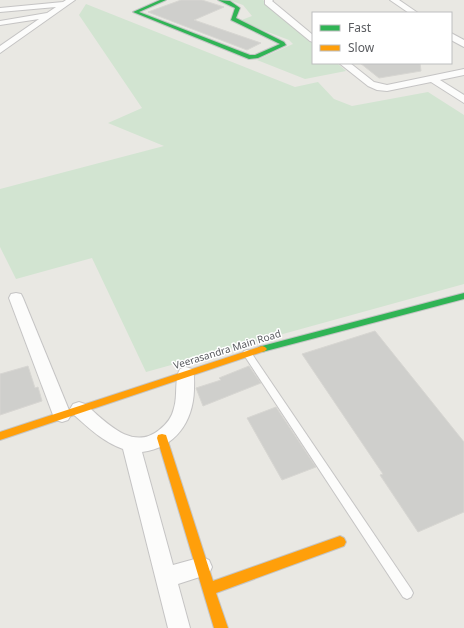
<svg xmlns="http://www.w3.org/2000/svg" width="464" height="628" font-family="'Noto Sans',sans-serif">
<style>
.green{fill:#d2e4d1}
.building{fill:#cfcfcc;stroke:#d7d6d2}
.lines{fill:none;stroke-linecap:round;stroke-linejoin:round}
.lane-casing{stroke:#c5c4c4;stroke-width:2}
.street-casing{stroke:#c5c4c4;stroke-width:2}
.fast-casing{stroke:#c5c5c5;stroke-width:2}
.slow-casing{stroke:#c5c5c5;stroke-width:2}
.lane{fill:#fcfcfb;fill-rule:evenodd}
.street{fill:#fcfcfb;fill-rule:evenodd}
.fast{fill:#30b455;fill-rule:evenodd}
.slow{fill:#ff9f0a;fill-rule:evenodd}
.labels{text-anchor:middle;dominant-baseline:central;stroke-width:3;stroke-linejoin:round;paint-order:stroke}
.street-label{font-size:10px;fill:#5a5c60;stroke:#fff}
</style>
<rect width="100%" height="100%" fill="#e9e8e3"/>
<g class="green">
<polygon points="229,0 263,0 313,43 313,63 337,63 346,71 305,79 257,60 293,44 289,40 239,21 252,16 243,5"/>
<polygon points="86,4 295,87 318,82 334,99 352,106 428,92 464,115 464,284 146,372 92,258 16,279 0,247 0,189 164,146 108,123 142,108 79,15"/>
</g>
<g class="building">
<polygon points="181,0 202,0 224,7 194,20 261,43 247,50 148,12"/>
<polygon points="360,63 420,63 421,71 379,78"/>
<polygon points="375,331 464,442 464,512 418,532 380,475 383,474 302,354"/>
<polygon points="28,366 35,388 38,387 42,401 0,415 0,374"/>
<polygon points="249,366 261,383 203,406 196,388 221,380 219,378"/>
<polygon points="276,407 316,467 282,480 247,418"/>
</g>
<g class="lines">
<g class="lane-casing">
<polygon id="lane" points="247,350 250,351 411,589 413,593 411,597 407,599 403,597 244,355 243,353 244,351"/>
</g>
<g class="street-casing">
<g id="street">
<polygon points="66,0 75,0 0,53 0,46 39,19 0,25 0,21 47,13 56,7 0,12 0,8 63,2"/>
<polygon points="265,0 273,0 272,1 313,35 313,42 310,41 265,4"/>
<polygon points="390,0 399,0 418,13 409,13"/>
<polygon points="451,33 464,40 464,47 451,40"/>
<polygon points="339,63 350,63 374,82 387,85 464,69 464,75 440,80 464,95 464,103 431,82 387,91 377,90 368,86"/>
<polygon points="16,293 21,294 23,298 71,415 68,420 62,422 56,420 53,415 9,298 11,294"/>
<path d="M186,367L192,369C195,375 194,382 194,390C193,422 175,448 142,452L173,565L202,557L209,560L212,567L209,574L178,584L190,628H168L123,449C103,442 89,428 73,414L70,409L73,404L79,402L85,404C105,421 132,452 159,430C167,424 172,417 174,408C178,396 174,379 180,369Z"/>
</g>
</g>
<g class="fast-casing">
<g id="fast">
<polygon points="160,0 166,0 139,12 250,55 255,55 280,44 231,20 235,8 218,0 230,1 240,8 236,18 284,42 286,45 258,58 249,59 133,12"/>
<polygon points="464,293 464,299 262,352 259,351 257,349 259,347 262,346"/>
</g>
</g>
<g class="slow-casing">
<g id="slow">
<polygon points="262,346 265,347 267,349 265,351 0,440 0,432"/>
<polygon points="162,434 166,435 167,438 213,581 340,536 344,538 346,542 344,546 216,593 228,628 214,628 157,438 158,435"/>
</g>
</g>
<use href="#lane" class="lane"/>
<use href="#street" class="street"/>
<use href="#fast" class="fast"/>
<use href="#slow" class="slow"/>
</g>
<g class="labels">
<g class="street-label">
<text transform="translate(227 349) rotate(-17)">Veerasandra Main Road</text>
</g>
</g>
<rect x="312" y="12" width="140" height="52" fill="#ffffff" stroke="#bdbebf"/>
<rect x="320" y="25" width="20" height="6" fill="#30b455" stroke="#bdbebf"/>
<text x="348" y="32" font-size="12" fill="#5a5c60">Fast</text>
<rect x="320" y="45" width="20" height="6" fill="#ff9f0a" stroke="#bdbebf"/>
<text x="348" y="52" font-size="12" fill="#5a5c60">Slow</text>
</svg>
